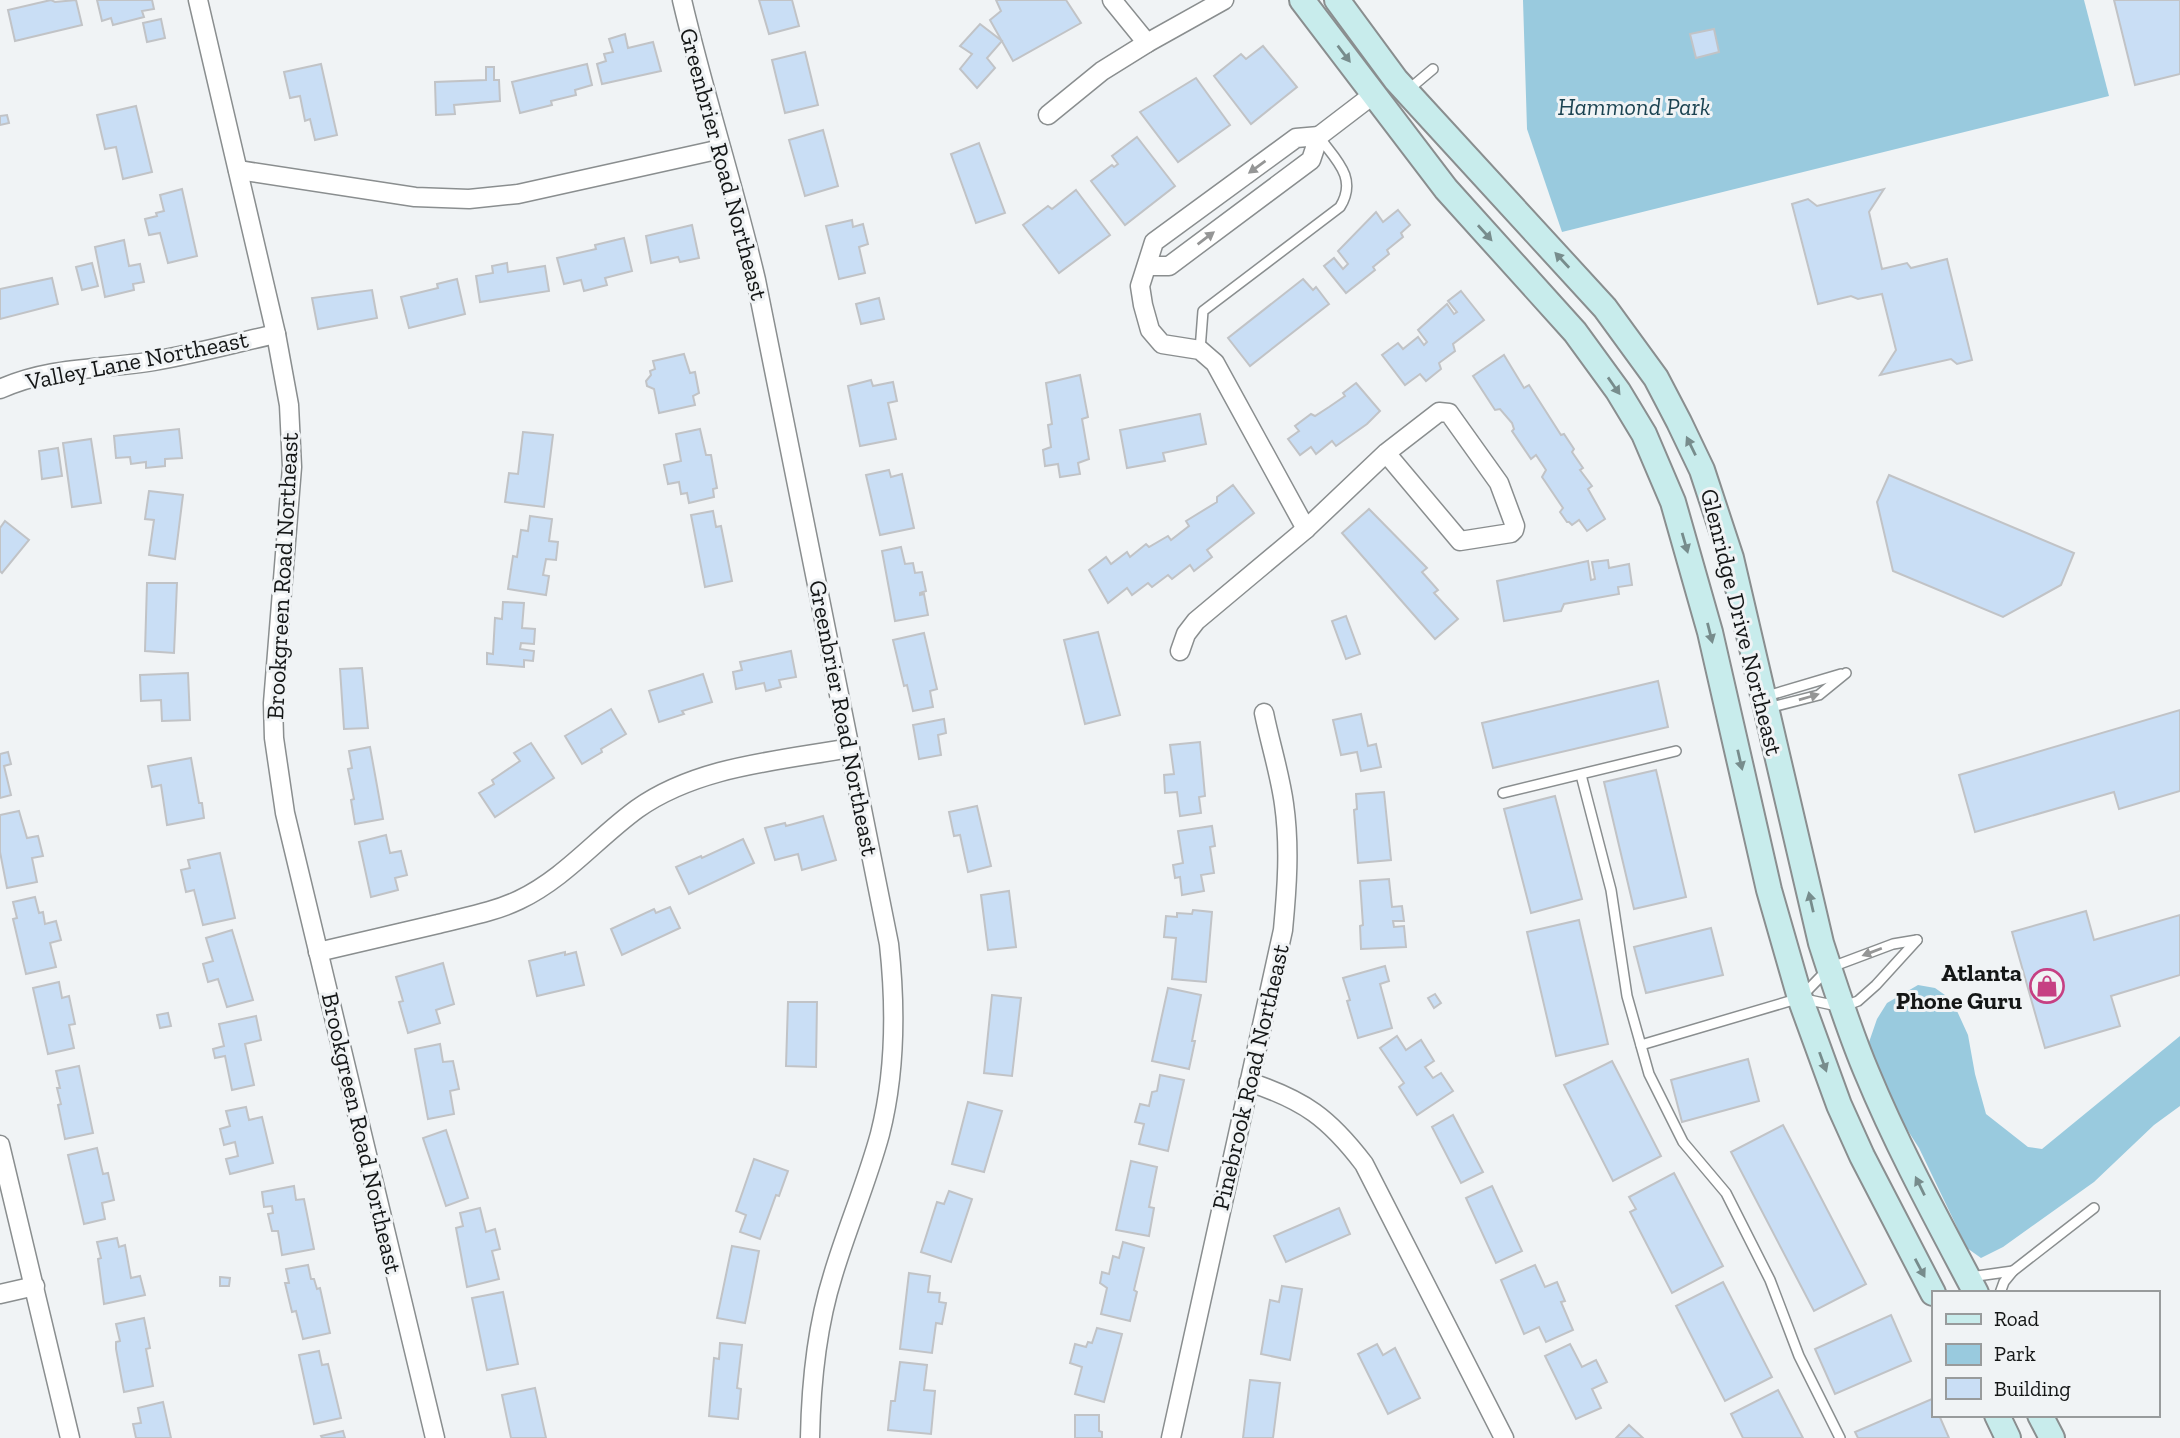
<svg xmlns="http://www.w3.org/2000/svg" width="2180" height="1438" font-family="'Zilla Slab',serif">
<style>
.green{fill:#99cade}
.building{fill:#c9def5;stroke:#c1c3c6;stroke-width:2}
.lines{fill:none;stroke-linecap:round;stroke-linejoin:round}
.lane-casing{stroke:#8a8e8f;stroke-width:12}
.street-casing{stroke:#8a8e8f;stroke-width:21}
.secondary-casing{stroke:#8a8e8f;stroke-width:28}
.lane{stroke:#fff;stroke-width:9}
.street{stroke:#fff;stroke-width:18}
.secondary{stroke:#c8ecec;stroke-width:24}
.oneway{fill:#778c8c}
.oneway2{fill:#959696}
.labels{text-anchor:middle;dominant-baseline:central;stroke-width:6;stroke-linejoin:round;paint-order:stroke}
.park-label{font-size:24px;font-style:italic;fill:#1b4351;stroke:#f0f3f5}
.street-label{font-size:24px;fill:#141616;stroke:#f0f3f5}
.poi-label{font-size:24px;font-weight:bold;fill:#141616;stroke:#f0f3f5;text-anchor:end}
</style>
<rect width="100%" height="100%" fill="#f0f3f5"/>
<g class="green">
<polygon points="1523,0 2084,0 2109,96 1562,232 1527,129"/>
<polygon points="1918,985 1935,988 1952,1000 1968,1035 1975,1074 1986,1114 2028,1147 2042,1149 2180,1036 2180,1106 2154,1125 2094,1182 2003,1247 1981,1258 1967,1248 1919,1148 1883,1092 1868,1045 1877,1019 1887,1003"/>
</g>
<g class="building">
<polygon points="51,0 55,2 76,0 82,25 15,41 8,10"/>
<polygon points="97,0 152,0 154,9 142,11 144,17 113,25 111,18 102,21"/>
<polygon points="759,0 792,0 799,26 769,34"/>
<polygon points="996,0 1066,0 1081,23 1013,61 990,20 1001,11"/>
<polygon points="2114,0 2180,0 2180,74 2135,85"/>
<polygon points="161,19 165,38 147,42 143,23"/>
<polygon points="980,24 1002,41 987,58 995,68 977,88 960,69 972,54 960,46"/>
<polygon points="1714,29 1719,52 1696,58 1690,34"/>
<polygon points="625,34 628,48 653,42 661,71 602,84 597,64 606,61 604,54 613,52 609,39"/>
<polygon points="1263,46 1297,87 1251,124 1214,76 1241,54 1246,59"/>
<polygon points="805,52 818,105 785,113 772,60"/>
<polygon points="321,64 337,135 315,140 310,119 305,121 300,96 290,98 284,72"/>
<polygon points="587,64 592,85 575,90 576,95 551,101 552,105 520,113 512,82"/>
<polygon points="486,67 494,67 494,80 499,80 500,101 454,105 455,114 436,115 435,82 486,80"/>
<polygon points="1196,78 1230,125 1178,162 1140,112"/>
<polygon points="136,106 152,172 123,179 116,147 105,149 97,115"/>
<polygon points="7,115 9,123 0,125 0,116"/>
<polygon points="823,130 838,186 805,196 789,140"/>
<polygon points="1137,137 1175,186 1125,225 1091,181 1112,165 1114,167 1118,164 1112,156"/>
<polygon points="979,143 1005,213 976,223 951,154"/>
<polygon points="182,189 197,256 168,263 160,233 149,235 145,219 157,216 156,213 164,211 160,195"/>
<polygon points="1884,189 1869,212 1882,269 1907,263 1911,268 1947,259 1972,360 1957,364 1951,359 1880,375 1896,350 1882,294 1858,299 1851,296 1818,304 1792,204 1808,199 1817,206"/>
<polygon points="1076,190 1110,235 1059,273 1023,225 1048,206 1052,209"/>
<polygon points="1398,210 1410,225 1401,233 1403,237 1387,250 1389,254 1373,267 1375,270 1346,293 1324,266 1334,258 1343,269 1348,264 1338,251 1376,212 1383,222"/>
<polygon points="852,220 853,227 863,224 868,244 859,247 865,273 839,279 826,226"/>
<polygon points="692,225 699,258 680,262 678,257 651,263 646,236"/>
<polygon points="624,238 632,271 605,278 607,285 584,291 581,280 564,284 557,258 596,249 595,245"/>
<polygon points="124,240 129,266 140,264 144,282 133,284 134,290 105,297 95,247"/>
<polygon points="92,263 98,286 82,290 76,267"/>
<polygon points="507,263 508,272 545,266 549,291 480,302 476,276 493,273 492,266"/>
<polygon points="52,278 58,304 0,319 0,289"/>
<polygon points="457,279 465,314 409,328 401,297 438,288 437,284"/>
<polygon points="1303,279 1313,290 1316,287 1329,304 1250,366 1228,338"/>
<polygon points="372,290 377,318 318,329 312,298"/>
<polygon points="1461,291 1484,320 1453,344 1455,351 1439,363 1441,369 1426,381 1420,374 1405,385 1382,355 1398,343 1403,349 1418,337 1424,345 1427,342 1418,330 1447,304 1454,314 1457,312 1448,301"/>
<polygon points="879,298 884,319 861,324 856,304"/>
<polygon points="684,354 690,373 695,372 699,393 693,396 695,405 659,413 654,389 647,386 646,381 651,375 650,371 655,369 653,361"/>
<polygon points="1504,355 1524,388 1529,385 1561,435 1564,434 1574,449 1572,452 1583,468 1580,470 1592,486 1588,489 1605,519 1587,531 1579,520 1572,525 1569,522 1567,522 1560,512 1563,508 1542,477 1546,470 1536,455 1531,459 1512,431 1514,429 1512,423 1500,409 1495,410 1473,376"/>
<polygon points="1080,375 1088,417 1082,419 1089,459 1078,463 1080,474 1060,477 1058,464 1045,466 1043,450 1051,447 1048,425 1052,424 1046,383"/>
<polygon points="871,380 873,386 893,382 897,401 888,403 896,439 860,446 848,386"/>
<polygon points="1356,383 1380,411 1367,424 1336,446 1332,441 1316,454 1311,447 1300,455 1288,439 1299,431 1295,426 1311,414 1315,416 1329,407 1345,396 1343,393"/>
<polygon points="1200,414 1206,444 1163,453 1165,461 1127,468 1120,430"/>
<polygon points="179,429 182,458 165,459 165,466 146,468 146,462 131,464 130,457 116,458 114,436"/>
<polygon points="700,429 706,455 711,455 717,488 713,489 714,497 689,503 687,493 681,494 679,482 668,484 664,465 681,461 676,434"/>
<polygon points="523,432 553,435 544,507 505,502 509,473 518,474"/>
<polygon points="91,439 101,503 72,507 63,443"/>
<polygon points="58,448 62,476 42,479 39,451"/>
<polygon points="889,470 891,477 902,474 914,528 880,535 866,475"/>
<polygon points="1889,475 2074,553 2061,585 2003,617 1893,571 1877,502"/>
<polygon points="1233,485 1254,513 1207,550 1212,557 1194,571 1190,565 1172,579 1168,575 1152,587 1148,583 1132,595 1127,588 1108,603 1089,570 1106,557 1111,564 1127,552 1130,557 1146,544 1149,547 1168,536 1171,540 1189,526 1186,521 1217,502 1217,497"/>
<polygon points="149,491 183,495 175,559 149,555 154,520 145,519"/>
<polygon points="1369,509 1427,568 1422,572 1438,590 1434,593 1458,619 1435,639 1342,533"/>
<polygon points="713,511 716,527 721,526 732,581 705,587 691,515"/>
<polygon points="530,516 552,519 549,541 558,542 556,560 546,559 543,575 549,576 546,595 508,589 513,556 517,557 521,530 528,531"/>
<polygon points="5,521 29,540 2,573 0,571 0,528"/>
<polygon points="901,547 905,564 913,563 915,573 922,572 926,591 920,593 920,595 924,594 928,615 895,621 882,551"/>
<polygon points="1608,560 1609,568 1629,564 1632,585 1618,587 1619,594 1564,604 1561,611 1504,621 1497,581 1588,561 1591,580 1595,579 1592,562"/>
<polygon points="147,583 177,583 174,653 145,651"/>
<polygon points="503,602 524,603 522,628 535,629 534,644 521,643 520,649 534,651 533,661 524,660 524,667 487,664 487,653 493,654 495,618 502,619"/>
<polygon points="1346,616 1360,654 1346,659 1332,621"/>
<polygon points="1098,632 1120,715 1085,724 1064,640"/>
<polygon points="924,633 937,689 930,691 933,707 913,711 907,685 904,686 893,640"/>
<polygon points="791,651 796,677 779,680 781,687 766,691 764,683 736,689 733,672 742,670 740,662"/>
<polygon points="362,668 368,728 344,729 340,669"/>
<polygon points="188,673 190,720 162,721 161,700 141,701 140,675"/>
<polygon points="703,674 712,702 682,711 684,714 659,722 649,691"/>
<polygon points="1658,681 1668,727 1493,768 1482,723"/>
<polygon points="611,709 626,734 601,749 602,752 582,764 565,736"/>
<polygon points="2180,710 2180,791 2119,809 2114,792 1975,832 1959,775"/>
<polygon points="1361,714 1368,746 1376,744 1381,767 1361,771 1357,752 1341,755 1333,720"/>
<polygon points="944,719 946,733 938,735 941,755 919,759 913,725"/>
<polygon points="1200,742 1205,796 1199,797 1201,813 1180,816 1177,792 1165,793 1164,775 1174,774 1170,745"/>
<polygon points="531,743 554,778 495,817 479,793 494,784 492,780 520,761 514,753"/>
<polygon points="370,747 383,819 355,824 351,800 354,799 348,769 352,768 349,751"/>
<polygon points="8,752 11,764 4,766 11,795 0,798 0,754"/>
<polygon points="191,758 199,803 202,803 204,818 167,825 161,785 152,787 148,766"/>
<polygon points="1656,770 1686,897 1634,909 1604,782"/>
<polygon points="1384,792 1391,860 1358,863 1354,810 1357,809 1356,794"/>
<polygon points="1555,796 1582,899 1531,913 1504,809"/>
<polygon points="977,806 991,866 968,872 960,835 954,836 949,812"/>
<polygon points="19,811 27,838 38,836 43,856 32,858 37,882 7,888 0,852 0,815"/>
<polygon points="823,816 836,860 802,870 798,854 775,860 765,828 785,823 786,826"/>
<polygon points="1212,826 1215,846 1210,847 1214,873 1201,875 1204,891 1182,895 1180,877 1175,878 1173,865 1183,863 1178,831"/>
<polygon points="386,835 390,853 401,851 407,875 395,878 398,890 371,897 359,842"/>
<polygon points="743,839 754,863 689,894 676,867 701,856 702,858"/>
<polygon points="220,853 235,918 203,925 194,890 186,892 181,870 190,868 188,860"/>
<polygon points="1389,879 1392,907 1402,906 1404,921 1393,921 1394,927 1404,926 1406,947 1361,949 1360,926 1363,925 1360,881"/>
<polygon points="1009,891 1016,947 988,950 981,895"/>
<polygon points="35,897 39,913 43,912 45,924 56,921 61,940 50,943 56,967 26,974 13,919 17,918 13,902"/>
<polygon points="670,907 680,928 622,955 611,929 654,909 656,913"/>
<polygon points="1193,910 1212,912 1206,982 1172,979 1176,938 1164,937 1166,916 1177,917 1177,913 1192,914"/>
<polygon points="2086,911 2094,940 2180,915 2180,975 2111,996 2120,1026 2045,1048 2012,932"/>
<polygon points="1579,920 1608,1044 1556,1056 1527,932"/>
<polygon points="1711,928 1723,975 1646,993 1634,947"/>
<polygon points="232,930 253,1000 227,1007 218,979 208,982 203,964 213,961 206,938"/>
<polygon points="565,952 565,955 576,952 584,985 537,996 529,961"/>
<polygon points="443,963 454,1004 436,1010 440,1023 408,1033 399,1002 403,1001 396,977"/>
<polygon points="1385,966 1389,981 1380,984 1392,1028 1358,1038 1347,1001 1350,1000 1343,978"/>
<polygon points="59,982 62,998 69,996 75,1024 69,1025 74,1048 48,1054 33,988"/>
<polygon points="1168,988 1201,995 1192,1041 1195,1041 1189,1069 1152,1061"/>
<polygon points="1435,994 1441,1003 1434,1008 1428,998"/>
<polygon points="992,995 1021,998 1012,1076 984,1073"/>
<polygon points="788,1002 817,1002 816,1067 786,1066"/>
<polygon points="168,1013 171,1026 160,1028 157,1015"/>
<polygon points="256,1016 261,1040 245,1044 254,1085 232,1090 225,1056 215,1058 213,1049 224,1046 219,1024"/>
<polygon points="1397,1036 1406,1050 1421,1040 1434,1061 1425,1067 1433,1078 1441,1073 1453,1091 1417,1115 1399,1087 1404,1083 1380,1048"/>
<polygon points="440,1044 443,1062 453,1061 459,1089 450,1091 454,1114 428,1119 415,1049"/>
<polygon points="1748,1059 1759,1101 1682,1122 1671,1080"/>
<polygon points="1612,1061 1661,1156 1613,1181 1564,1085"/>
<polygon points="79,1066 93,1133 65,1139 58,1105 61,1104 57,1088 60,1088 56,1071"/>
<polygon points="1160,1075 1184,1080 1168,1151 1139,1144 1144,1124 1135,1122 1140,1104 1149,1106 1152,1092 1157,1091"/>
<polygon points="968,1102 1002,1111 984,1172 952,1164"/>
<polygon points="246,1107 249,1120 262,1117 273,1163 230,1174 226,1159 238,1156 235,1142 224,1145 220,1129 230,1126 226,1111"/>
<polygon points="1453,1115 1483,1172 1461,1183 1432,1127"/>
<polygon points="1783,1125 1866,1284 1814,1311 1731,1152"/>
<polygon points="446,1130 468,1198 446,1206 423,1138"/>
<polygon points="97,1148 103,1174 108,1173 114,1200 102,1203 105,1219 84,1224 68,1155"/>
<polygon points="754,1159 788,1171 779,1196 776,1195 760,1239 740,1232 746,1215 736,1211"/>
<polygon points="1131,1161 1157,1167 1149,1207 1154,1208 1149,1236 1116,1230"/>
<polygon points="1674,1173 1723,1266 1672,1293 1630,1212 1636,1209 1629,1197"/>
<polygon points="294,1186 296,1200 304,1199 314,1249 282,1255 278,1231 272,1231 268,1214 273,1213 272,1206 264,1207 262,1192"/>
<polygon points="1492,1186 1522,1251 1496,1263 1466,1198"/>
<polygon points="949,1191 972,1199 951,1262 921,1252 937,1202 944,1204"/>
<polygon points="480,1208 486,1232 495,1229 500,1249 492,1251 499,1279 467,1287 456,1228 463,1226 460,1213"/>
<polygon points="1339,1208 1350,1234 1286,1262 1274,1236"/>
<polygon points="117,1238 119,1247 125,1245 131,1278 140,1276 145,1295 104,1304 98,1259 101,1258 97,1242"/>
<polygon points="1123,1242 1144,1248 1134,1290 1137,1292 1130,1321 1101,1314 1107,1288 1100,1283 1102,1272 1109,1274 1113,1256 1119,1258"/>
<polygon points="732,1246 759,1251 745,1323 717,1318"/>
<polygon points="308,1265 311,1279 314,1279 317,1289 320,1288 330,1333 303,1339 296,1311 292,1312 285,1283 289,1283 286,1269"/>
<polygon points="1535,1265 1545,1287 1557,1282 1565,1301 1561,1302 1573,1330 1546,1342 1539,1327 1524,1334 1501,1280"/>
<polygon points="909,1273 930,1276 928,1292 940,1293 939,1302 946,1303 942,1324 936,1323 932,1353 900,1349"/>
<polygon points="220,1277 230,1278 229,1286 220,1286"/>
<polygon points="1723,1282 1772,1377 1725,1401 1676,1306"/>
<polygon points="1282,1286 1302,1289 1290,1360 1261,1354 1270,1300 1279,1302"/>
<polygon points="503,1292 518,1364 487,1370 472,1298"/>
<polygon points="1891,1315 1911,1361 1835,1394 1815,1349"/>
<polygon points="144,1318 150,1348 146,1349 153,1386 124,1392 116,1349 116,1342 120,1341 116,1324"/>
<polygon points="1097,1328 1122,1334 1104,1402 1075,1394 1082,1367 1070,1363 1075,1344 1086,1347 1088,1342 1092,1343"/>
<polygon points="720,1343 742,1345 737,1388 741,1389 738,1419 709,1416 714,1358 719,1359"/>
<polygon points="1377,1344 1383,1355 1395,1348 1420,1398 1388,1414 1358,1354"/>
<polygon points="1570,1344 1582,1367 1596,1360 1607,1382 1592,1389 1601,1408 1576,1419 1545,1356"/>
<polygon points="319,1351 322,1365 328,1364 341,1418 314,1424 299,1355"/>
<polygon points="900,1362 927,1365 924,1390 935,1391 931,1434 888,1430 891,1401 895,1401"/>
<polygon points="1250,1380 1280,1383 1273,1438 1243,1438"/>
<polygon points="535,1388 546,1438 511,1438 502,1395"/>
<polygon points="1778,1390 1803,1438 1743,1438 1731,1414"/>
<polygon points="1932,1399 1933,1415 1939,1415 1949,1438 1858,1438 1855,1432"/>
<polygon points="163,1402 171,1438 136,1438 133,1424 141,1423 138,1408"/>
<polygon points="1075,1415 1099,1415 1099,1431 1102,1432 1102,1438 1075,1438"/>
<polygon points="1629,1425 1643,1438 1616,1438"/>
<polygon points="343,1431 345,1438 322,1438 321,1436"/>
</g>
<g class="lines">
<g class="lane-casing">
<g id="lane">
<polyline points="1408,90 1433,69"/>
<path d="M1200,350L1203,311L1340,207C1358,178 1336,160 1319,137"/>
<polyline points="1767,696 1841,674"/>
<polyline points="1768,708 1819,695 1846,673"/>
<polyline points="1581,775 1611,890 1627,996 1649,1074 1683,1142 1726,1193 1770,1280 1799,1356 1840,1438"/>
<polyline points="1503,793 1676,751"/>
<polyline points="1802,996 1829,968 1893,944 1917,940"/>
<polyline points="1641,1045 1800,998 1842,1007 1858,1001 1876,985 1917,940"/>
<polyline points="2013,1271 2094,1208"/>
<polyline points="1970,1277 2013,1271 2004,1282 2000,1293"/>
</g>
</g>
<g class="street-casing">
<g id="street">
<polyline points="198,0 276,334 289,405 292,467 273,703 274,738 285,813 435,1438"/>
<path d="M682,0C704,94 734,186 756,280L889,944C896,1008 896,1071 880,1134C867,1182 847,1228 833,1275C816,1329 811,1383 810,1438"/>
<polyline points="1112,0 1147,43"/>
<polyline points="1048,115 1102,71 1147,43 1224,0"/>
<polyline points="1319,136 1374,94"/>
<polyline points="238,170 415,197 469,199 518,194 721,149"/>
<polyline points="1147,266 1169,266 1311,160 1319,136 1296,138 1154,242 1140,286 1143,305 1150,330 1162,344 1200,350 1215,363 1306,529"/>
<path d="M0,389C51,366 100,370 154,361C195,354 235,343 276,334"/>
<polyline points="1180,651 1186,634 1196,621 1306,529 1386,453 1439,412 1449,413 1499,483 1515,526 1514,530 1511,533 1460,541 1386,453"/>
<path d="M318,952C358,943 398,933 438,924C465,917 494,912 519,900C565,878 596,839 637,809C698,766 778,761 850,748"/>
<path d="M1249,1082C1304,1100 1329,1118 1364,1164L1504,1438"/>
<polyline points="0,1145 70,1438"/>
<polyline points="0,1294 35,1286"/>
<path d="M1171,1438L1283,930C1287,888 1290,846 1284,804C1280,774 1270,743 1264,713"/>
</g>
</g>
<g class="secondary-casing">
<g id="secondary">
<polyline points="1302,0 1446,189 1575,332 1618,391 1644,434 1673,502 1710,632 1769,890 1800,998 1839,1105 1862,1156 1933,1293"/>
<path d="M1337,0L1396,80L1605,308L1656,378L1679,422L1702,470L1731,558L1821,943C1835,986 1849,1031 1867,1073C1898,1148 1938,1221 1976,1293"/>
<polyline points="1997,1415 2008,1438"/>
<polyline points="2040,1415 2052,1438"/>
</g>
</g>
<use href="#lane" class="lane"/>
<use href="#street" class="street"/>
<use href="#secondary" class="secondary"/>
</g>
<defs><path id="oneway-solid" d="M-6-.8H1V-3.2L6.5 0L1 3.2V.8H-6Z" transform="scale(1.75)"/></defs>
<g class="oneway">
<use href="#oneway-solid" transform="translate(1344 54) rotate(53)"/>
<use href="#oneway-solid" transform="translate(1485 233) rotate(48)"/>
<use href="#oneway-solid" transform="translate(1562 260) rotate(-133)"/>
<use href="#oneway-solid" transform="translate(1614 386) rotate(55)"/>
<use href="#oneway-solid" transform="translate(1691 446) rotate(-116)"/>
<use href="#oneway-solid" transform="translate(1685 543) rotate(74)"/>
<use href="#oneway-solid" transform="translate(1710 633) rotate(76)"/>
<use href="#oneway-solid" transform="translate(1740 760) rotate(77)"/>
<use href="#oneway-solid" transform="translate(1811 902) rotate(-103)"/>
<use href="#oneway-solid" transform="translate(1823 1062) rotate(70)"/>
<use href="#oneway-solid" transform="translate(1920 1186) rotate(-116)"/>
<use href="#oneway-solid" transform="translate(1920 1268) rotate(62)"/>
</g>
<g class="oneway2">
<use href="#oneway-solid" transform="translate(1257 167) rotate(144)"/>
<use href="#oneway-solid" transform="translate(1206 238) rotate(-37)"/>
<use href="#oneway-solid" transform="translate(1809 697) rotate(-16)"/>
<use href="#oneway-solid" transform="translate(1872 952) rotate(159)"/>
</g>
<defs>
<g id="shop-ring" transform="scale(1.75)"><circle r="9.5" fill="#f0f3f5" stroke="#c64083" stroke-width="1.5"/><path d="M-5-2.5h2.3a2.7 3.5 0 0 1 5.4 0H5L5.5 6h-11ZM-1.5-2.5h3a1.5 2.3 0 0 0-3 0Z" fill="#c64083"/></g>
</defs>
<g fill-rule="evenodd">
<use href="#shop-ring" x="2047" y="986"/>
</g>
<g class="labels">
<g class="park-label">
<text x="1634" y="106">Hammond Park</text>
</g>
<g class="street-label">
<text transform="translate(724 164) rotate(75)">Greenbrier Road Northeast</text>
<text transform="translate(137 360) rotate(-11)">Valley Lane Northeast</text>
<text transform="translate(282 576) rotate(-87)">Brookgreen Road Northeast</text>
<text transform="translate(1742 622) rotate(76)">Glenridge Drive Northeast</text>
<text transform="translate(844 718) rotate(79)">Greenbrier Road Northeast</text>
<text transform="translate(1250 1077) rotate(-77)">Pinebrook Road Northeast</text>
<text transform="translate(362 1133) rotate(77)">Brookgreen Road Northeast</text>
</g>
<g class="poi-label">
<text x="2022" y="972">Atlanta<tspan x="2022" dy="28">Phone Guru</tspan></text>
</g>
</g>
<rect x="1932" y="1291" width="228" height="126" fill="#f0f3f5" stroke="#989b9c" stroke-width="2"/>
<rect x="1946" y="1314" width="35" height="10" fill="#c8ecec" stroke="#989b9c" stroke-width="2"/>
<text x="1994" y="1326" font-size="21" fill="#141616">Road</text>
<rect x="1946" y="1344" width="35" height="21" fill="#99cade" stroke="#989b9c" stroke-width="2"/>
<text x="1994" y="1361" font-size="21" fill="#141616">Park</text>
<rect x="1946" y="1378" width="35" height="21" fill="#c9def5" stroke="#989b9c" stroke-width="2"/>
<text x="1994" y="1396" font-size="21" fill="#141616">Building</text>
</svg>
